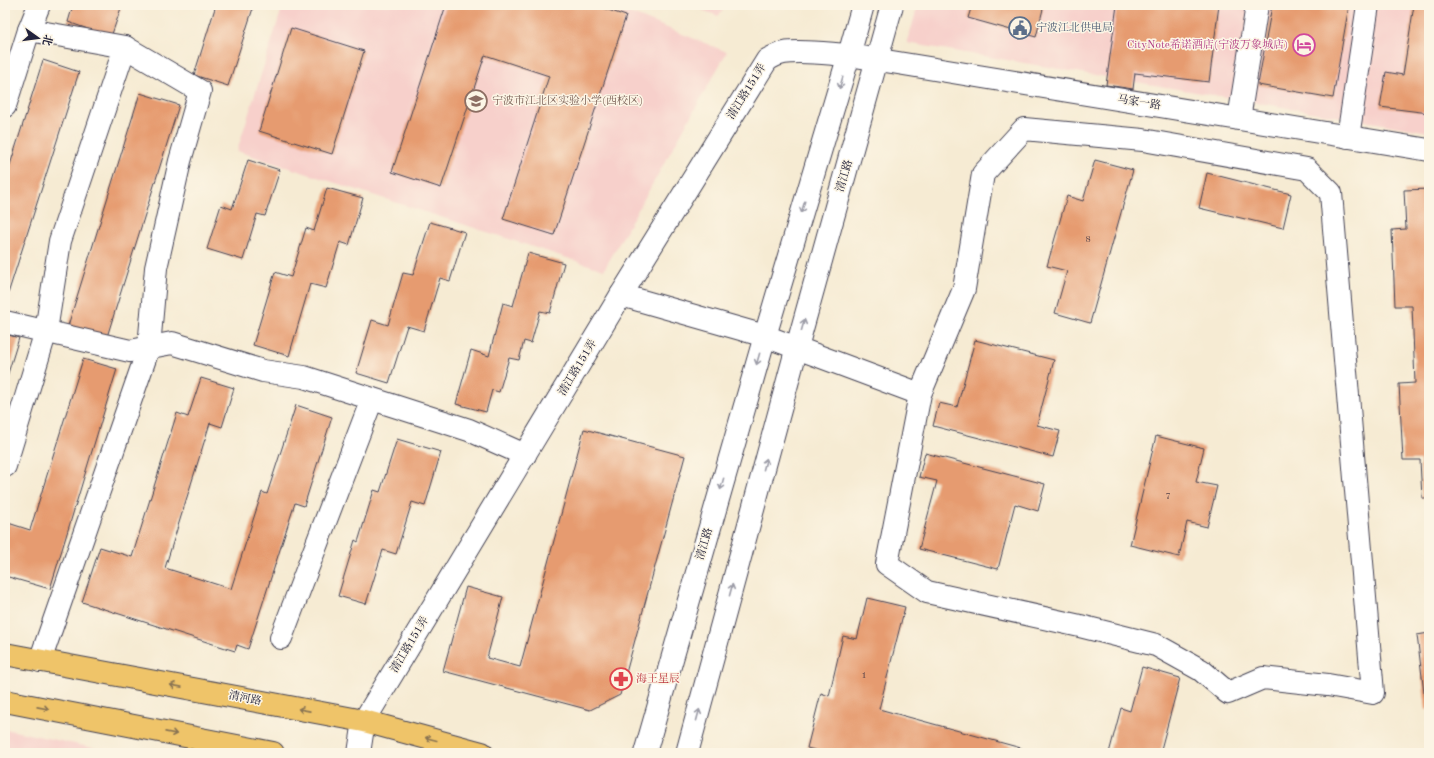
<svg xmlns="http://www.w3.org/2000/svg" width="1434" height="758" font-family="'Old Standard TT','Noto Serif SC',serif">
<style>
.built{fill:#f7d0cb}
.building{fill:#e69b6f}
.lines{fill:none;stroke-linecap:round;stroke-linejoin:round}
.minor-casing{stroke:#424052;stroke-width:24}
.major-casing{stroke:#424052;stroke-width:24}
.minor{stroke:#fff;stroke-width:22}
.major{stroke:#efc469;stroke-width:22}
.oneway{stroke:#9c9ca7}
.oneway2{stroke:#887352}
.labels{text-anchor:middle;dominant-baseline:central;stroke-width:3;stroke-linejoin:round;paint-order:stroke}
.number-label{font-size:9px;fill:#534048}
.service-label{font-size:11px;fill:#4e5e75;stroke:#fcf5e5;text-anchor:start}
.hotel-label{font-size:11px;fill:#b23c85;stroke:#fcf5e5;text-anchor:end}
.street-label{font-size:11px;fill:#22223b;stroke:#fcf5e5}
.education-label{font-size:11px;fill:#785e54;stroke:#fcf5e5;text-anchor:start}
.health-label{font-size:11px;fill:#be3a42;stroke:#fcf5e5;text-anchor:start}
</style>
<rect width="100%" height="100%" fill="#fcf5e5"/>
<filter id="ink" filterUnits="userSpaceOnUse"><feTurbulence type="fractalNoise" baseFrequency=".025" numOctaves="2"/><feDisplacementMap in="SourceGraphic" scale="8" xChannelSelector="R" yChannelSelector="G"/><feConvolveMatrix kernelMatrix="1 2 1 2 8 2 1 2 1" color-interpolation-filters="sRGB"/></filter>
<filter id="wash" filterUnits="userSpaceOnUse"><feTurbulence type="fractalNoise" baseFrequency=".012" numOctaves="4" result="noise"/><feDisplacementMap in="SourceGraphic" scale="16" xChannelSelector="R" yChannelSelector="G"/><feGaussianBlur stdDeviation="0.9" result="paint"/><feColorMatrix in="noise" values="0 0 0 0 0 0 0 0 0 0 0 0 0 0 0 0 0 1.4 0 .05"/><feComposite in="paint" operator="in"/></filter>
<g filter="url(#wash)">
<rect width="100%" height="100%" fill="#f6ebd3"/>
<g class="built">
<polygon points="283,5 610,5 727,52 604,270 237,151"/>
<polygon points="689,5 727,5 718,16"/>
<polygon points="918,5 1429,5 1429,132 907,43"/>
<polygon points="5,729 117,753 5,753"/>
</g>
<g id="blocks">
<g class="building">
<polygon points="73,5 122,5 111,37 68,22"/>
<polygon points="216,5 254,5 228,86 194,75"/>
<polygon points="446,5 594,5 626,16 554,235 503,219 549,76 485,55 441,188 392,172"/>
<polygon points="972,5 1044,5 1036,37 968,18"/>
<polygon points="1117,5 1219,5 1209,82 1135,73 1133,89 1106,85"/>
<polygon points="1272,5 1349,5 1333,98 1258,85"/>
<polygon points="1414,5 1429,5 1429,113 1380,107 1386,72 1403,75"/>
<polygon points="291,28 364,51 332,154 259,131"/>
<polygon points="43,60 79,72 5,303 5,181"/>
<polygon points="140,93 179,105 106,340 67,329"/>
<polygon points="248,160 280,170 265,216 257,214 243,260 207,249 221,205 232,209"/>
<polygon points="1095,160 1133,170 1090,323 1055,313 1067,271 1047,266 1067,196 1083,201"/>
<polygon points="1207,173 1291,194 1283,228 1199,208"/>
<polygon points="327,188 363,198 349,245 340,242 326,288 310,284 289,356 253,345 275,272 291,277 306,228 314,231"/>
<polygon points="1429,189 1429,498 1422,498 1420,460 1403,460 1399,384 1415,383 1412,306 1395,306 1392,230 1406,229 1404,190"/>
<polygon points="430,222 465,232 450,281 440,278 424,331 407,326 389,383 356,373 372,320 388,325 403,273 413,275"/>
<polygon points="528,253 564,263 550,313 540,311 531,343 524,341 519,360 509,358 499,392 492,390 486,412 456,404 471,350 489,356 503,303 513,306"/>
<polygon points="5,334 19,338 5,383"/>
<polygon points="975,340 1054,360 1037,425 1060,431 1053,457 933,426 939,403 957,407"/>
<polygon points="83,359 117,369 50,589 5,576 5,522 30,530"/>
<polygon points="201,378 234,388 222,427 210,423 165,568 231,589 262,492 267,494 296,405 332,417 304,506 295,503 248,649 237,645 235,651 82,602 100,547 132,557 177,413 188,417"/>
<polygon points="584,429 685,456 620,695 590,710 443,671 466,587 503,597 487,658 520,667"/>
<polygon points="1156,436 1204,448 1196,482 1217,486 1207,527 1187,522 1179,557 1130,545"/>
<polygon points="397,439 441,452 425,506 412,502 396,554 383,550 366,604 338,596 355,540 358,542 374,490 380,492"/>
<polygon points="925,453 1045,484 1038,511 1015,504 998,569 919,549 937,481 919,477"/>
<polygon points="867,598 905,607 879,709 1039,753 827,753 807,748 821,693 829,696 843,636 857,639"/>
<polygon points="1429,633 1429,709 1426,710 1417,635"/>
<polygon points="1142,667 1180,678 1160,753 1109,753 1121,708 1130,711"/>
</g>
</g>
</g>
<g filter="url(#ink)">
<use href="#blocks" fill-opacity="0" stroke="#424052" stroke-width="1"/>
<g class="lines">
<g class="minor-casing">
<g id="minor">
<polyline points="5,106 29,30 39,5"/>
<polyline points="1239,119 1257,5"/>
<polyline points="1348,137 1368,5"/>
<polyline points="621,295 765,336 920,394 964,289 983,174 1024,129 1143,140 1307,169 1331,193 1373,693 1328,685 1263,678 1228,693 1201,670 1156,645 1080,626 927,592 887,564 920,394"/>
<polyline points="5,322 130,351 172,343 263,371 304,377 469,430 525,455"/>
<polyline points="5,466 46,331 60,241 125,47 29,30"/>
<polyline points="281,638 372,399"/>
<polyline points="40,661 149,347 156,268 180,161 200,91 125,47"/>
<path d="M359,753L364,721L621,295L767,60C772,57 778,54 784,53C802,50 830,54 849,55L1429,150"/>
<polyline points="645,753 765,336 849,55 863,5"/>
<polyline points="687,753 797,347 892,5"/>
</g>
</g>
<g class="major-casing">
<g id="major">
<polyline points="5,654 364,721 482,753"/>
<polyline points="5,701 273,753"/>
</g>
</g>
<use href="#minor" class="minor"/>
<use href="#major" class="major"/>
</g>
<defs><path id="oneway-shaft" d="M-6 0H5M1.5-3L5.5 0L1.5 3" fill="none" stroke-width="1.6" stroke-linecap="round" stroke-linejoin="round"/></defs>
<g class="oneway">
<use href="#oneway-shaft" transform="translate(841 83) rotate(107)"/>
<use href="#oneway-shaft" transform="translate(803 207) rotate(107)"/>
<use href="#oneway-shaft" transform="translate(803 325) rotate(-74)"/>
<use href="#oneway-shaft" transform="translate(758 359) rotate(106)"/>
<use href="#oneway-shaft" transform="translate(765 464) rotate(-75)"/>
<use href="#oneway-shaft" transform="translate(722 484) rotate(106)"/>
<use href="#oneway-shaft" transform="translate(731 590) rotate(-75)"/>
<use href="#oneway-shaft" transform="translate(698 715) rotate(-75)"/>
</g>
<g class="oneway2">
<use href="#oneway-shaft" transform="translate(176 686) rotate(-169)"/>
<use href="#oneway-shaft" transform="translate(43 708) rotate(11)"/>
<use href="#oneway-shaft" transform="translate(304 710) rotate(-169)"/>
<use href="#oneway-shaft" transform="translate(171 733) rotate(11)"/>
<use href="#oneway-shaft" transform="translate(431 739) rotate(-165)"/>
</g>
</g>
<defs>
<g id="civic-ring" transform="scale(1.15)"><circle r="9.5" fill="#fcf5e5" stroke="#5c6f8a" stroke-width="1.5"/><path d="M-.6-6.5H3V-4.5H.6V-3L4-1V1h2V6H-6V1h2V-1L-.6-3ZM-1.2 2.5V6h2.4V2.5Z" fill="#5c6f8a"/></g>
<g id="hotel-ring" transform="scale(1.15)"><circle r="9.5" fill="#fcf5e5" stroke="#d1479c" stroke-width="1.5"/><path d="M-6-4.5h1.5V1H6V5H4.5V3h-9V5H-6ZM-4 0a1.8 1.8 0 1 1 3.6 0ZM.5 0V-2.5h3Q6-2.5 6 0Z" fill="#d1479c"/></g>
<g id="school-ring" transform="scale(1.15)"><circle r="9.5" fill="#fcf5e5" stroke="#8d6e63" stroke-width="1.5"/><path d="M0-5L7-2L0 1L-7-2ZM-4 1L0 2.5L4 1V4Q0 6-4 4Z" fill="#8d6e63"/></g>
<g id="pharmacy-ring" transform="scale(1.15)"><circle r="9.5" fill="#fcf5e5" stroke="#e0444e" stroke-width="1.5"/><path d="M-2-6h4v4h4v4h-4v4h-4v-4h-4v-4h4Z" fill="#e0444e"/></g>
</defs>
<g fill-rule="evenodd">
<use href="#civic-ring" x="1020" y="28"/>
<use href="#hotel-ring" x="1304" y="45"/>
<use href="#school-ring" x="476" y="101"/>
<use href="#pharmacy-ring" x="621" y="679"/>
</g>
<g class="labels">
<g class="number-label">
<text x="1088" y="239">8</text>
<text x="1168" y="496">7</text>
<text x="864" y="675">1</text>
</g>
<g class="service-label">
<text x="1036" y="28">宁波江北供电局</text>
</g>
<g class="hotel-label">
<text x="1288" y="45">CityNote希诺酒店(宁波万象城店)</text>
</g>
<g class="street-label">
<text transform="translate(747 92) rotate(-58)">清江路151弄</text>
<text transform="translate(1139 103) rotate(9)">马家一路</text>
<text transform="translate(845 176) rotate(-74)">清江路</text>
<text transform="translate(578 368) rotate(-59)">清江路151弄</text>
<text transform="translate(705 544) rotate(-74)">清江路</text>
<text transform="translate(410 645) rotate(-59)">清江路151弄</text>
<text transform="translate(245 699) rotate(11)">清河路</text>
</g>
<g class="education-label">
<text x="492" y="101">宁波市江北区实验小学(西校区)</text>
</g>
<g class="health-label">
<text x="636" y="679">海王星辰</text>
</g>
</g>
<rect width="1434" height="758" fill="none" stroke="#fcf5e5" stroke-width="20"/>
<g transform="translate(38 38) rotate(104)" stroke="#fcf5e5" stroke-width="3" paint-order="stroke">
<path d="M0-3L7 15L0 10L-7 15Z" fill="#22223b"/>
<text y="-6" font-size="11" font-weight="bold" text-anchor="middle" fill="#22223b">北</text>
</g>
</svg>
